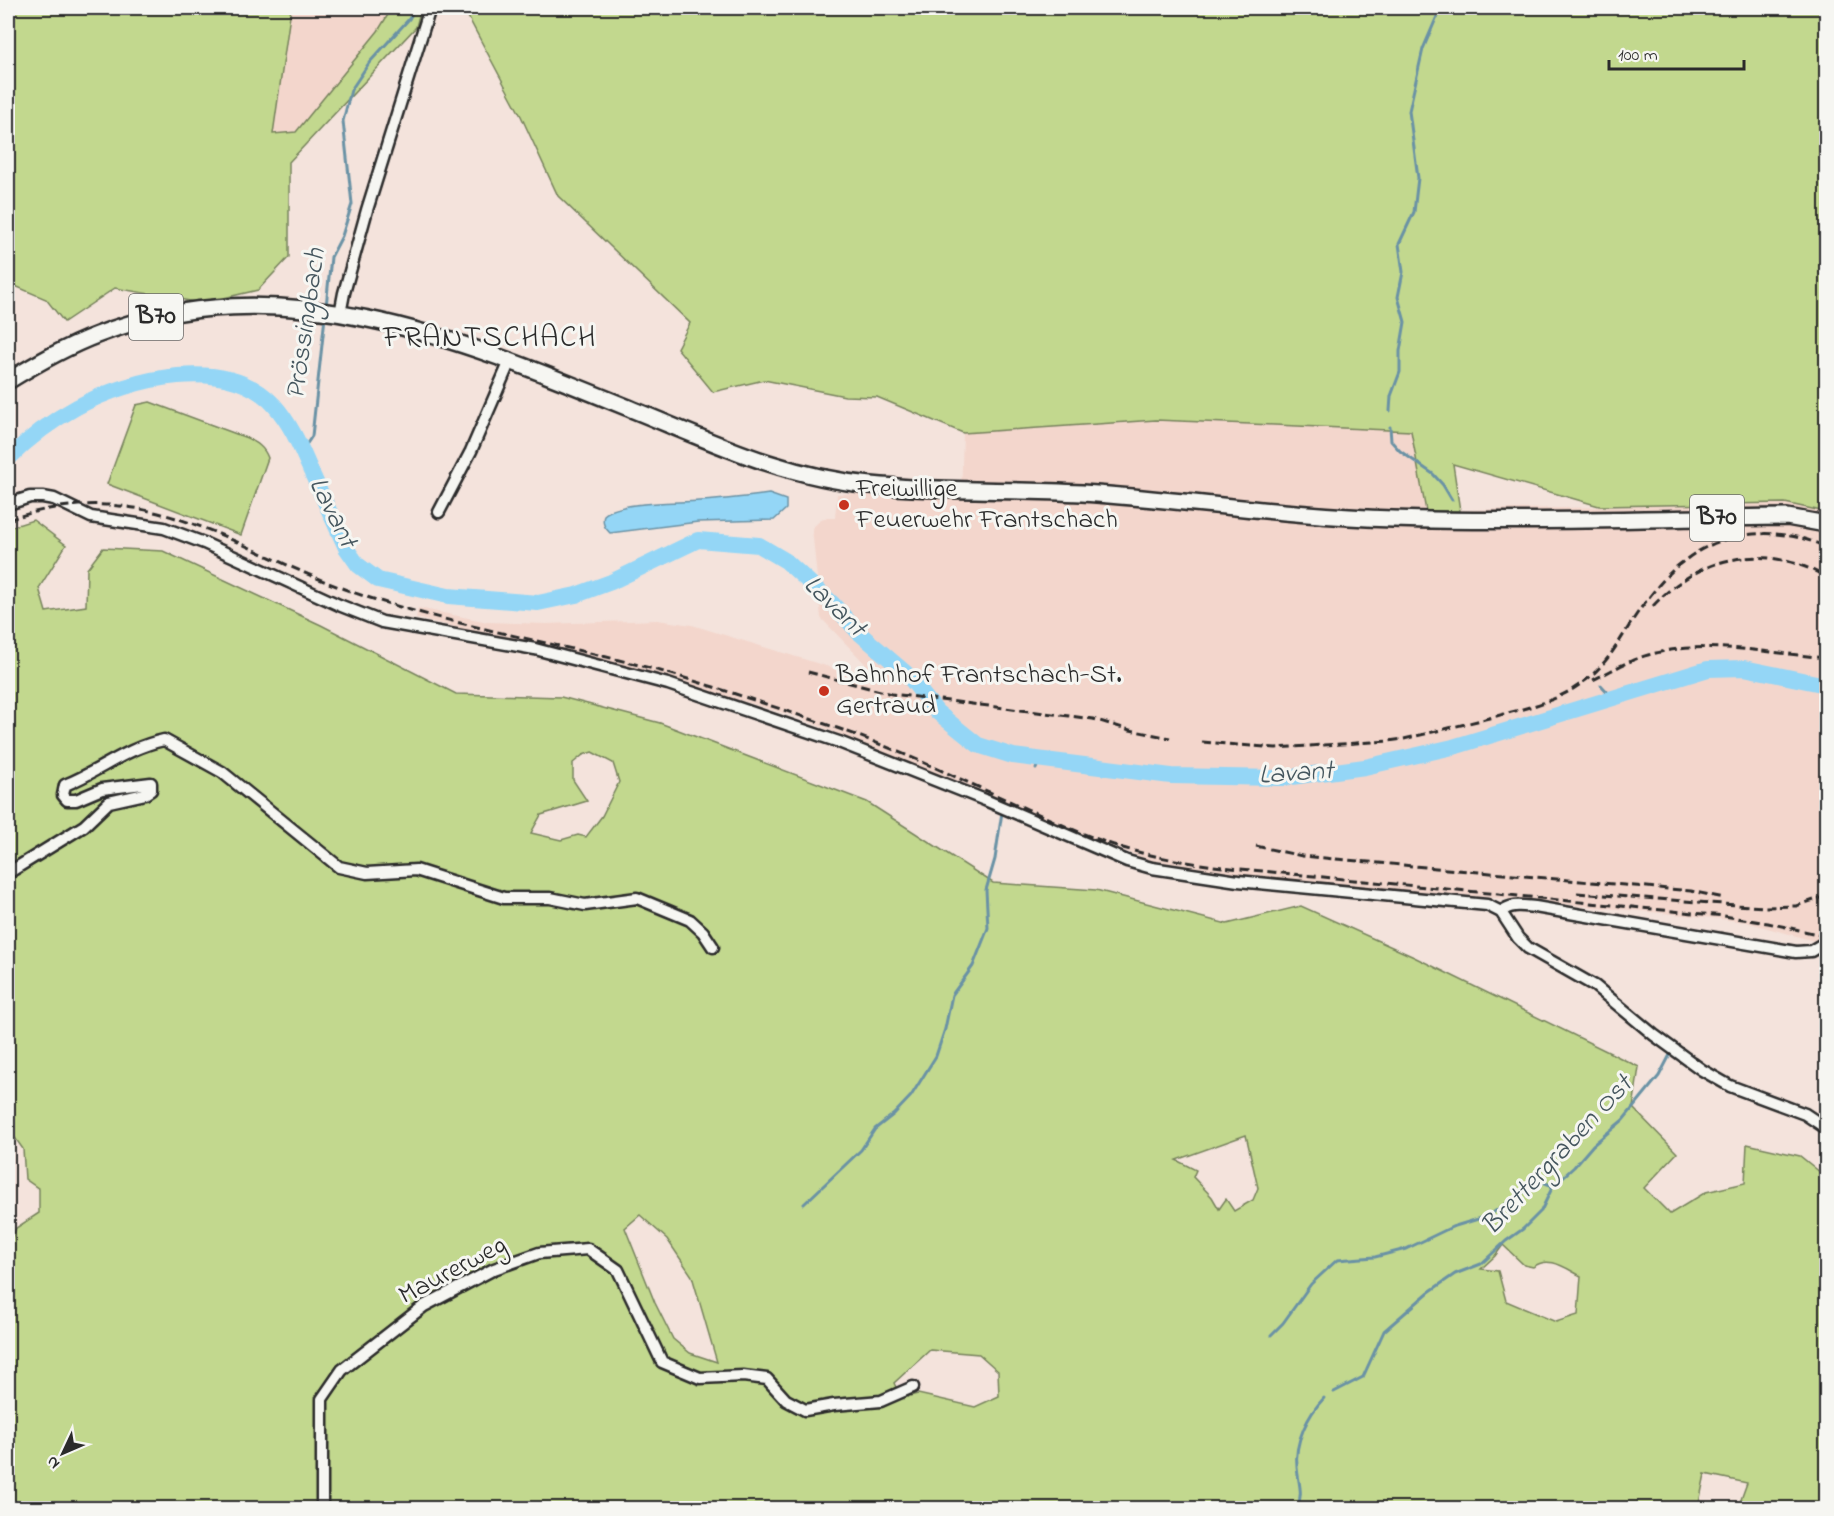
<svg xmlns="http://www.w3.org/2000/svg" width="1834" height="1516" font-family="'Indie Flower',sans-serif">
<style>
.built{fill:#f3d6cc}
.green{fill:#c2d88e;stroke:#76825c;stroke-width:1.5;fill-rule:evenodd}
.water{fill:#94d6f6;stroke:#6a92a5;stroke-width:1.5}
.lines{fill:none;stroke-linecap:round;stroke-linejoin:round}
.stream{stroke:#6a92a5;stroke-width:3}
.river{stroke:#94d6f6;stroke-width:16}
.street-casing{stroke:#2b2b2b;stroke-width:15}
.primary-casing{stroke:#2b2b2b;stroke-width:20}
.street{stroke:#f6f6f2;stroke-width:10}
.primary{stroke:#f6f6f2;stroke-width:15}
.rail{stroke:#2b2b2b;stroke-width:3;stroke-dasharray:9 4.5;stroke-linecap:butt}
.poi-dot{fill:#c8321e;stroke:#f6f6f2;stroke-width:2}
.labels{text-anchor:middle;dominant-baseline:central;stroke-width:6;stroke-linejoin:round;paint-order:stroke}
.shield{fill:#f6f6f2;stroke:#686867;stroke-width:1.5}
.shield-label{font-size:26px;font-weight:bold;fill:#2b2b2b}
.poi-label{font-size:27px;fill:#2b2b2b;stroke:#f6f6f2;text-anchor:start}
.street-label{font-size:27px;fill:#2b2b2b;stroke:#f6f6f2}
.water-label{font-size:28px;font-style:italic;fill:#45565e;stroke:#f6f6f2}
.quarter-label{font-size:30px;letter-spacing:1.5px;fill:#2b2b2b;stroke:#f6f6f2}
</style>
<rect width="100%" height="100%" fill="#f4e3dc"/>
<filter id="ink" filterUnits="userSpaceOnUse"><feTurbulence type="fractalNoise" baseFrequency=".0167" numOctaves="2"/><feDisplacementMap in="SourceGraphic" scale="12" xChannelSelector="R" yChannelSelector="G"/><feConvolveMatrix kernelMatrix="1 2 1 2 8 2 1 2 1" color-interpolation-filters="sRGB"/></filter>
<g filter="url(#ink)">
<g class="built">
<polygon points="291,8 392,8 378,31 296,132 273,134"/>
<polygon points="1156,420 1411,431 1426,511 1785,503 1826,512 1826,932 1818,942 1746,922 1695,916 1294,880 1228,873 1149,860 1038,818 798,717 655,676 546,648 416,618 418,608 488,622 546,624 657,620 692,625 826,666 869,683 876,675 821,618 812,528 823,518 835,518 837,494 861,493 890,497 961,499 963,433"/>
</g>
<g class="green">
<polygon points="8,8 291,8 273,134 296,132 378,31 392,8 421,8 416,27 289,162 289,257 258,290 202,303 115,288 64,322 46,299 8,283"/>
<polygon points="466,8 1826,8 1826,512 1785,503 1599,506 1453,464 1460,511 1426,511 1411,431 1156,420 963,433 877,397 845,396 764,380 713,392 677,348 690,323 558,196 521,116 464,9"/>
<path d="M150,402L247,438C257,443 264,447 268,458L241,535L107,484L136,405Z"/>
<path d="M33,520L66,545L39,588L46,612L86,606L87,569L103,548L163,551L321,625L456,694L561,697L660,723L867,802L993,883L1096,890L1227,924L1301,906L1414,957L1639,1067L1633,1108L1677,1153L1644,1188L1670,1214L1706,1192L1745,1183L1747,1144L1800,1156L1826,1177V1508H1738L1747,1483L1705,1474L1698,1508H8V1248L16,1228L39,1213V1189L25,1179L23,1149L8,1128V528ZM592,752L613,763L619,782L602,816L586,837L578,835L561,840L531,833L541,815L587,801L573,780V763L583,755ZM1246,1135L1258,1188L1253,1200L1234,1211L1226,1199L1219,1209L1212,1197L1193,1177L1196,1170L1176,1160ZM640,1215L667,1239L692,1276L717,1362L690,1353L673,1339L655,1303L625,1228ZM1503,1245L1524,1265L1533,1267C1549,1255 1565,1268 1581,1276L1578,1315L1556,1322L1506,1301L1498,1271L1481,1269L1495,1256ZM930,1350L979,1354L998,1371L999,1396L975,1407L918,1394L901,1398L894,1383Z"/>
</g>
<path class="water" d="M769,494L786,500V509L774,520L698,522L610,533C604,527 602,523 604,515C621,501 676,503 699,501C723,500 746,497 769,494Z"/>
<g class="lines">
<g class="stream">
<polyline points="326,307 331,257 342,236 352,204 343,121 351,90 369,63 409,19 415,8"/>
<polyline points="1390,411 1391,396 1400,372 1400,351 1405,322 1398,297 1403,272 1399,244 1414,212 1418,178 1409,111 1423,49 1438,14 1438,8"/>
<polyline points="1390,427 1391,441 1400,451 1433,474 1443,485 1452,500"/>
<polyline points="302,451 312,436 325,317"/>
<polyline points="1601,685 1614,699"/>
<polyline points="1036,769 1040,759"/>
<polyline points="804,1204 861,1150 875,1129 894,1114 911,1096 936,1056 945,1029 952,995 973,966 988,928 986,890 995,859 1002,812"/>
<polyline points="1271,1335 1283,1323 1311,1284 1337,1260 1375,1257 1406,1249 1452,1227 1488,1216 1540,1181 1553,1186"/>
<polyline points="1334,1392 1363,1377 1384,1331 1429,1292 1455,1274 1481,1264 1506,1241 1523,1229 1541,1211 1553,1186 1574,1167 1593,1145 1623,1120 1659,1076 1671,1053"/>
<path d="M1297,1508C1304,1493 1298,1482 1297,1467C1294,1442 1308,1415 1324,1398"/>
</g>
<path class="river" d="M8,459C28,439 51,421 77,407C130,378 227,354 274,405C291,424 300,446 310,469C322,495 334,522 346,548L358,565L378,580L448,596L538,603L576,595L611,582L698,540L759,545L786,561L833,604L858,632L906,673L937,712L978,745L1013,756L1171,776L1284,778L1365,767L1453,747L1708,669L1744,668L1826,685"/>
<g class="street-casing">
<g id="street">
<polyline points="340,314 344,293 367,210 430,8"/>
<polyline points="8,504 30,497 43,497 54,499 91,517 164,528 204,543 339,605 382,622 535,649 668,684 839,742 985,800 1127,861 1152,868 1238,881 1487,905 1501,912 1518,938 1528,948 1595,986 1654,1035 1702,1070 1730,1086 1805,1114 1826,1128"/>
<polyline points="439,512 471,451 510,361"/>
<path d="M8,873L84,826L109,802L145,794L151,790V783L102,789L76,800H67L63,795L65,785C100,771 126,748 164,740L222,772L339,867L367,873L416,870L504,898H550L585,905L637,898L690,920L703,932L713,947"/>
<path d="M1501,912C1511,903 1523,906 1535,907L1796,952L1811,951L1826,942"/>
<polyline points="322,1508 322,1399 342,1370 424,1306 494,1269 539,1253 588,1249 618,1270 662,1362 700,1378 743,1376 767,1379 786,1400 805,1410 834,1405 881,1401 913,1387"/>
</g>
</g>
<g class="primary-casing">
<path id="primary" d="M8,381C36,364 65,347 97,335C282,263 465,341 636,411C715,443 785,477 871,485C941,492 1012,489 1082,493C1186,500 1289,516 1393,519C1524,523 1656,518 1787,517L1826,524"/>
</g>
<use href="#street" class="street"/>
<use href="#primary" class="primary"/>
<g class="rail">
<path d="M8,520C151,470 237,554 364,596C450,624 539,640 627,662C698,680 768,705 837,728C902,751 964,781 1027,809C1059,823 1090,838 1123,848C1158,858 1195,864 1231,868L1724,916L1768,923L1826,936"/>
<path d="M1653,606C1700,555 1765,542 1826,577"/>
<polyline points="808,672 892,694 1093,719 1130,730 1170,738"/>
<path d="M1593,680C1611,671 1629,660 1648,655C1705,639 1769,653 1826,658"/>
<path d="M1202,742L1276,748L1389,741L1404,739C1433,732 1461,725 1489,718C1521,709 1555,703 1582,683C1611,662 1621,636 1641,608C1653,592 1667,573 1684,561C1725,529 1780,526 1826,547"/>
<polyline points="1256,846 1302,856 1691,891 1724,898"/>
<polyline points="1577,893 1763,907 1796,906 1826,896"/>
</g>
</g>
</g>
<g class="poi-dot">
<circle cx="844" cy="505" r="6"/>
<circle cx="824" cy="691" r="6"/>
</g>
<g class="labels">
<g class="shield">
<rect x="129" y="294" width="54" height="46" rx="4.5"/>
<rect x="1690" y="495" width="54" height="46" rx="4.5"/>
</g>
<g class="shield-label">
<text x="156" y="317">B70</text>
<text x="1717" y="518">B70</text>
</g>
<g class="poi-label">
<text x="856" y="489">Freiwillige<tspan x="856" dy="31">Feuerwehr Frantschach</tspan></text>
<text x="836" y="675">Bahnhof Frantschach-St.<tspan x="836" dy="31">Gertraud</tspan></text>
</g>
<g class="street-label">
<text transform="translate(453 1271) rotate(-28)">Maurerweg</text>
</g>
<g class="water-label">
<text transform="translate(307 324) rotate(-82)">Prössingbach</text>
<text transform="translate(332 513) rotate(63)">Lavant</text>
<text transform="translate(834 607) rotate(44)">Lavant</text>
<text transform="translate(1296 774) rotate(-4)">Lavant</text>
<text transform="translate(1558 1156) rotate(-47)">Brettergraben Ost</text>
</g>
<g class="quarter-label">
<text x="490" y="339">FRANTSCHACH</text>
</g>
</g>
<rect width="1834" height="1516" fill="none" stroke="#f6f6f2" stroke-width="30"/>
<rect x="15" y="15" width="1804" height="1486" fill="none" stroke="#2b2b2b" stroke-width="2" filter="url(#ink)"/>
<g transform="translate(63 1453) rotate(226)" stroke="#f6f6f2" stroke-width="4.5" paint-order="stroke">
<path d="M0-4.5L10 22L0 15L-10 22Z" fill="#2b2b2b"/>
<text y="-9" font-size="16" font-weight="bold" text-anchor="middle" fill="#2b2b2b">N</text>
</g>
<path d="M1609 60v9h135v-9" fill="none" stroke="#2b2b2b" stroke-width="3"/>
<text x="1618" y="60" font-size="18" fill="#2b2b2b" stroke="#f6f6f2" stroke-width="4.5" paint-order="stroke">100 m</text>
</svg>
